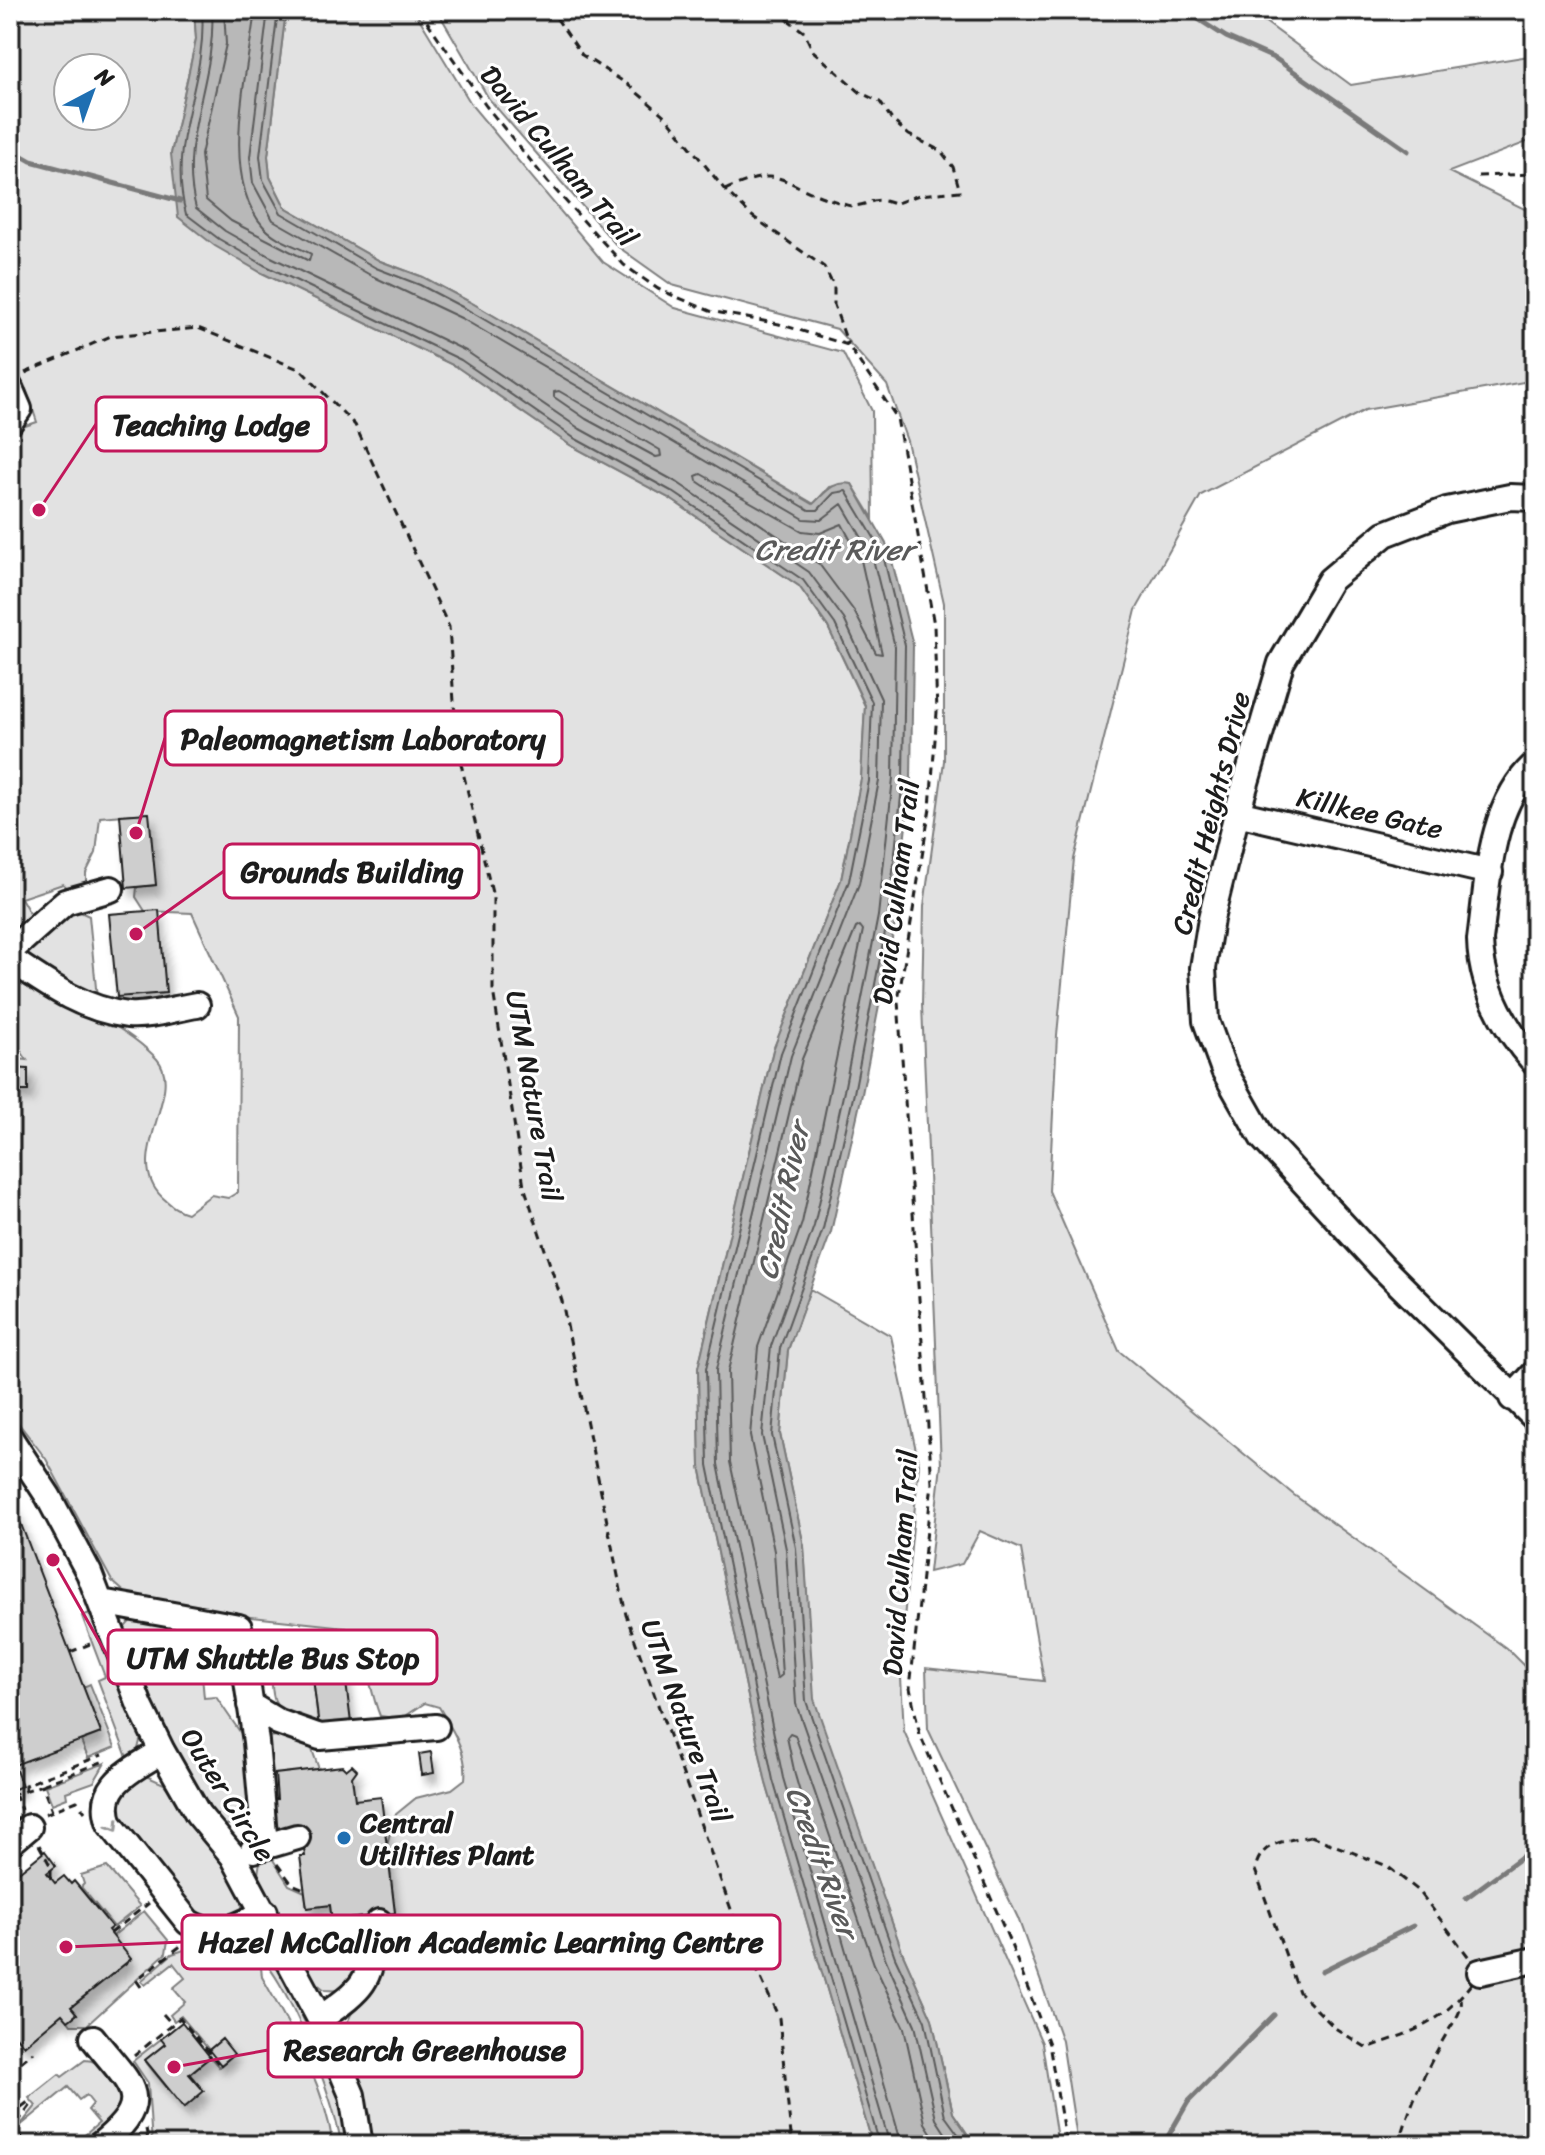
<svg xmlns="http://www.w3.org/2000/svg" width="1545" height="2155" font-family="Sriracha,sans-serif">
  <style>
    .green { fill: #e2e2e2; stroke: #7f7f7f; stroke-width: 2; fill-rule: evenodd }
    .water { fill: #b8b8b8; stroke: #7a7a7a; stroke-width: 2 }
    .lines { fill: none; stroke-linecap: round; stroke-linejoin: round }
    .shore { stroke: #5a5a5a; stroke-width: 2 }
    .stream { stroke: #7a7a7a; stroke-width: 5 }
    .building { fill: #cecece; stroke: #1c1c1c; stroke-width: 2; filter: url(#shadow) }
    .minor-casing { stroke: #1c1c1c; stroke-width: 30 }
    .path { stroke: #1c1c1c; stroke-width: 3; stroke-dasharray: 8 6; stroke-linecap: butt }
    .minor { stroke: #fff; stroke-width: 24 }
    .oneway { stroke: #999 }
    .poi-dot { fill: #1f6fb2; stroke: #fff; stroke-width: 3 }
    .labels { text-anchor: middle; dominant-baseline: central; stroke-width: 6; stroke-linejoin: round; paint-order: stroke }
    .street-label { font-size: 28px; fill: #1c1c1c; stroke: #fff }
    .poi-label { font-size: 28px; font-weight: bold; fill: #1c1c1c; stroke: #fff; text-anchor: start }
    .water-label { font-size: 30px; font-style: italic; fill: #5a5a5a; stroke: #fff }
    .leader { fill: none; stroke: #c2185b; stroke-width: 3 }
    .callout-dot { fill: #c2185b; stroke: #fff; stroke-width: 3 }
    .callout { fill: #fff; stroke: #c2185b; stroke-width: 3 }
    .callout-label { font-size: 30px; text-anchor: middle; font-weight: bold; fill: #1c1c1c }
  </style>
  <defs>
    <filter id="shadow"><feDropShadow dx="5" dy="9" stdDeviation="4" flood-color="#0004"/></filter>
  </defs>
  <rect width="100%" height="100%" fill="#fff"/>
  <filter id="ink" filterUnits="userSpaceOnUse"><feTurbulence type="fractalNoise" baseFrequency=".0125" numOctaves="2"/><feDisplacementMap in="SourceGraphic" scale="16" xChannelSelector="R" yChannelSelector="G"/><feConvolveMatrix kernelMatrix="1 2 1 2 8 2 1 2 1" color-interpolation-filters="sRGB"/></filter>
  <g filter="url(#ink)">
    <path class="green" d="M10,10H194L196,39L171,154L260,272L457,367L570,445L669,498L799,586L828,627L865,706L861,779L841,880L773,1050L698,1368L700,1466L766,1783L873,2145H372L370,2114L345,2044L344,2029L354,2008L374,1988L395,1914L387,1844L395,1815L416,1798L452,1789L465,1779C468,1753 452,1729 439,1707L425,1703L401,1719L380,1716C367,1685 369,1651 345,1627L157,1607L129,1596L112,1581L46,1459L10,1412V1058L27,1060L10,1035V971C53,992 125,1024 157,1059C186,1091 121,1158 162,1197C171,1205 176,1210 187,1213L211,1195L228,1198L238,1192L239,1016L192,913L145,911L136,897L137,887L155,885L148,813L100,817L96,853L86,873V882L81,887L70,890L63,884L21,898L33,919L10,939V431L37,422L26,389L10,375ZM68,68H116V116H68Z
      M286,10H414L473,107L603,262L675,308L843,353L872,411L873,518L852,484L829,487L814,504L472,303L423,277L380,261L285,207L270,177L268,156Z
      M437,10H1249L1351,85L1535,55V139L1449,172L1535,214V380L1365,410L1201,495L1136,610L1074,859L1057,1035L1049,1191L1119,1351L1294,1495L1506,1648L1535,1677V2145H1078L1062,2041L1018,1918L928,1729L926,1668L1044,1681L1021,1549L980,1531L962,1564L929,1572L941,1465L922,1005L924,906L944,761V603L907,441L887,385L837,329L672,285L617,246L489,99Z
      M74,909L89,916L97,998L31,965L26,954L30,945Z
      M810,1289L891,1336L919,1464L900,1660L904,1731L1042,2043L1058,2145H975L953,2113L932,2019L903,1954L813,1699L804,1547L780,1434L788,1350Z
      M92,1612L141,1737L137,1753L128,1760L98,1680L105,1677L82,1616Z
      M134,1617L217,1632V1639L199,1641L204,1698L216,1697L249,1745L251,1820L227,1825L217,1820L162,1725L125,1627Z
      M283,1655L311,1656L319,1727C271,1710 274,1713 270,1662L283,1661Z
      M90,1684L115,1747L88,1758L81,1741L101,1733L83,1687Z
      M292,1735L311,1747L319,1769L269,1776L265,1737Z
      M105,1763L94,1782L66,1792L67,1798L52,1804L45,1786Z
      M146,1776L164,1784L219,1855L242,1897V1910C228,1925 215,1922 196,1918L116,1816C118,1792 122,1782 146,1776Z
      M270,1855L289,1885L305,1892L307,1908L330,1905L332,1921L357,1918L353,1949L365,1965L345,1991L325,1990L312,1980L258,1874L260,1861Z
      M107,1867L140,1906L114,1927L81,1887L84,1884L81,1875Z
      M144,1911L168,1940L166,1953L87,2025H71L68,2021L77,2014L71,2007L131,1959L113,1936Z
      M189,1933H247L266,1940L338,2092L348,2145H341C338,2108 284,1966 252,1951C232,1942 210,1953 186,1942Z
      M184,1950C216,1962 235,1947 261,1967L262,1977C293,2032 324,2083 333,2145H152L148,2083L133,2061L161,2039L165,2044L145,2061L183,2107L203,2091L190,2074L210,2057L219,2067L234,2054L222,2039L209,2050L181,2016L174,2021L170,2015L185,2002L173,1988L185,1978L173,1963L145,1985L141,1981L172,1954Z
      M85,2060C103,2060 118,2082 123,2097C116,2119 98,2145 73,2145L99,2123L88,2110L93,2104L86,2095L79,2100L68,2087L19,2127L36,2106L29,2098L59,2074L62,2077Z"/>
    <path class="water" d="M194,10H286L268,156L270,177L285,207L380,261L423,277L472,303L813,504C826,492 833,480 852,484L889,549L913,645L911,779L896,918L862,1094L831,1232L788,1350L780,1434L804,1546L814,1699L903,1954L932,2019L953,2113L975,2145H873L766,1783L700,1466L698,1368L773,1050L841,880L861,779L865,705L828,627L799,586L669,498L570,445L457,367L260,272L215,246L178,217L171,154L196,39Z"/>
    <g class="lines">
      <path class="shore" d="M202,10C208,82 166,140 186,214L219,239L264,265L461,360L574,438L673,492L803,580L835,624L872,702L869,781L849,881L781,1053L706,1369L708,1465L773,1780L880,2145
        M212,10C217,78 177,141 196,208L225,231L269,256L466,351L580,429L678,483L809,572L844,619L881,699L879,781L859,884L791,1056L716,1370L718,1464L783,1778L890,2145
        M224,10L226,44L201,155L206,200L231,221L309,261L311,254C296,246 274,239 263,226C219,177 248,70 255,10
        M268,10L250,157L253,183L273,220L372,276L463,319L804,519L821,520L842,504L872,555L895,647L893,778L878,916L844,1091L814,1226L771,1346L762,1435L786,1549L796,1704L886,1960L915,2025L936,2119L953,2145
        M278,10L260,156L263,180L281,213L376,268L420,285L468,310L809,510H818L834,493L846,491L882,551L905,645L903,778L888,917L854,1093L823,1229L780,1348L772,1435L796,1548L806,1701L895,1957L925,2021L945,2116L966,2145
        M559,391L660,450L661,456L656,457L586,419L554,397V392Z
        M701,474L802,531L820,533L842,524L861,560L882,654L876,653L854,611L819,564L697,481L696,476Z
        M860,926L863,930L802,1223L758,1347L750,1436L774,1551L782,1675L777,1679L730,1462L728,1371L802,1059L856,928Z
        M902,2145L795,1775L787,1737L790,1733L795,1735L874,1964L904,2028L925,2123L939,2145"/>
      <path class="stream" d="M1184,10L1226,37L1276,59L1408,151
        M10,149L31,161L180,201
        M1466,1898L1535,1847
        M1322,1971L1413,1926
        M1163,2145L1188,2102L1274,2015"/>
    </g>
    <path class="building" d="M149,813L156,885L126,888L120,815Z
      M159,910L166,993L117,997L109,914Z
      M10,1068L28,1069V1091H10Z
      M11,1498L101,1733L14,1765L22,1786L10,1791Z
      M341,1642L351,1723L319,1727L309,1645Z
      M431,1752L434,1773L422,1775L419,1754Z
      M342,1766L346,1770L352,1765L357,1770L352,1777L355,1800L381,1797L395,1913L332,1921L330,1905L307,1908L300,1856H305L301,1827L272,1831L268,1800L277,1799L275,1774Z
      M45,1851L56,1866L47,1873L55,1883L64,1876L71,1884L74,1881L112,1927L108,1930L131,1959L71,2007L77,2014L68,2021L62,2014L24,2046L10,2029V1879Z
      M182,2022L210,2057L189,2074L204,2091L184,2108L145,2060L165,2044L161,2039Z
      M222,2039L234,2054L221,2065L209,2050Z"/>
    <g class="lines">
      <defs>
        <path id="minor" d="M10,388L19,409L10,422
          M1535,498L1510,497L1447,510L1385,534L1330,580L1281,663L1237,813L1211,919L1203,968L1206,1021L1224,1070L1262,1137L1382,1267L1535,1418
          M1535,764C1489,806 1488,881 1480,940C1481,987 1504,1028 1535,1063
          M1237,813L1490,872
          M10,951L65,902L111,889
          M10,959C47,984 83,1010 128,1015C149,1017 176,1008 197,1005
          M1512,1398L1535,1373
          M10,1438L48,1496L89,1573L140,1706L162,1751L198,1814L233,1856L320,2019L352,2095L360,2145
          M101,1602L239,1627L256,1742L265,1846
          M250,1705L278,1722L320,1737L436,1727
          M162,1751C133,1770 95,1784 110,1824L188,1922C215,1940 239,1926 265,1912
          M10,1843L29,1827
          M253,1850L297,1837
          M1480,1972L1535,1960
          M320,2019C372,1982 367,1983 379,1922
          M93,2038C130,2086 158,2098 100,2145"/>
      </defs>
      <use href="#minor" class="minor-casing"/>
      <path class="path" d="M419,10L486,106L548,182L624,265L658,289L710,311L779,324L848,345L897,418L934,625L937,712L930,808L898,1001L932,1483L910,1688L920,1735L1010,1942L1049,2044L1066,2145
        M545,10L557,19L582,55L627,84L667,118L725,190L752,216L824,267L834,287V305L848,345
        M1478,176L1535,174
        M725,190C783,164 777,182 829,199C836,201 846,206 853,206C873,205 871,195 894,204L919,195L960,191L953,167L941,151L909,135L892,120L880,102L861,93L813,51L804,32L775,10
        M25,373L111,336L198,328L301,370L355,425L449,627L457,747L493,897V990L524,1186L562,1301L626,1615L737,1926L779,2018L792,2145
        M10,1485L13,1484
        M70,1652L90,1644
        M10,1780L21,1810
        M42,1785L104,1761
        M25,1791V1785L102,1755
        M10,1796L42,1785L52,1811
        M45,1814L77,1801L85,1812
        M1311,1836L1387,1866L1419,1891L1480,1972C1444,2022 1424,2028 1367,2048L1335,2028L1299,1992L1255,1870C1260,1841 1286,1841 1311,1836Z
        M39,1845L51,1867V1878
        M277,1864L292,1884L304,1889
        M111,1933L149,1903
        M141,1987L136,1980L182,1945
        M163,2014L172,2024
        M134,2056L180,2018L218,2063
        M10,2071L33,2052
        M10,2116L28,2102L31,2105L10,2132
        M10,2124L28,2145
        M146,2129L149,2145
        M1399,2145C1411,2101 1427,2066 1450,2028C1456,2019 1463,2009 1461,1999"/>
      <use href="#minor" class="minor"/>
    </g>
    <defs><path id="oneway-chevron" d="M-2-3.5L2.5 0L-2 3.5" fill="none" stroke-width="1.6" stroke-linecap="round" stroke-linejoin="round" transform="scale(2)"/></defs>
    <use class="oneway" href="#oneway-chevron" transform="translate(114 1826) rotate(58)"/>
  </g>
  <circle class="poi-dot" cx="344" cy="1838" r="8"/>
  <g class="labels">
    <g class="street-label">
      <text transform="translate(559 156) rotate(50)">David Culham Trail</text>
      <text transform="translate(1211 813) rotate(-76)">Credit Heights Drive</text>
      <text transform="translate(1370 813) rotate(13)">Killkee Gate</text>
      <text transform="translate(896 892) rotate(-83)">David Culham Trail</text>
      <text transform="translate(534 1096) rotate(80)">UTM Nature Trail</text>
      <text transform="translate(900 1563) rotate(-86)">David Culham Trail</text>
      <text transform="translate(686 1721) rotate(70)">UTM Nature Trail</text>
      <text transform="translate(228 1795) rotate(58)">Outer Circle</text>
    </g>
    <g class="poi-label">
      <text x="360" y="1822">Central<tspan x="360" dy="32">Utilities Plant</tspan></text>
    </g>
    <g class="water-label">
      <text x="834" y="550">Credit River</text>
      <text transform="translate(783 1201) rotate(-78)">Credit River</text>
      <text transform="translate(822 1862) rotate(70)">Credit River</text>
    </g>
  </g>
  <path class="leader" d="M39 510L96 424M136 833L165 738M136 934L224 871M53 1560L108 1657M66 1947L182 1942M174 2067L268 2050"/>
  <g class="callout-dot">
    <circle cx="39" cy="510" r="8"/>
    <circle cx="136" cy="833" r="8"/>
    <circle cx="136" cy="934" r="8"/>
    <circle cx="53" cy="1560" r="8"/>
    <circle cx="66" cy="1947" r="8"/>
    <circle cx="174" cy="2067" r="8"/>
  </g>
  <g class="callout">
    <rect x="96" y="397" width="230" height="54" rx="8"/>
    <rect x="165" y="711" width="397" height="54" rx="8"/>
    <rect x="224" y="844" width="255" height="54" rx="8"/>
    <rect x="108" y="1630" width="329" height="54" rx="8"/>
    <rect x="182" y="1915" width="598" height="54" rx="8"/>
    <rect x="268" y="2023" width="314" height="54" rx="8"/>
  </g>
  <g class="callout-label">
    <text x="211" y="435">Teaching Lodge</text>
    <text x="363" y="749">Paleomagnetism Laboratory</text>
    <text x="352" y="882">Grounds Building</text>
    <text x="273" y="1668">UTM Shuttle Bus Stop</text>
    <text x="481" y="1952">Hazel McCallion Academic Learning Centre</text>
    <text x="425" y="2060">Research Greenhouse</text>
  </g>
  <rect width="1545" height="2155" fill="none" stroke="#fff" stroke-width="40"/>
  <rect x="20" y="20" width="1505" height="2115" fill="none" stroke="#1c1c1c" stroke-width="3" filter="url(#ink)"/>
  <g transform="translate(92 92) rotate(41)"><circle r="38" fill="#ffffff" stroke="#a4a4a4" stroke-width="2"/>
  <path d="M0-6L14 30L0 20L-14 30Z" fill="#1f6fb2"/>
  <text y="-12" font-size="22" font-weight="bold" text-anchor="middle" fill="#1c1c1c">N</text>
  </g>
</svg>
